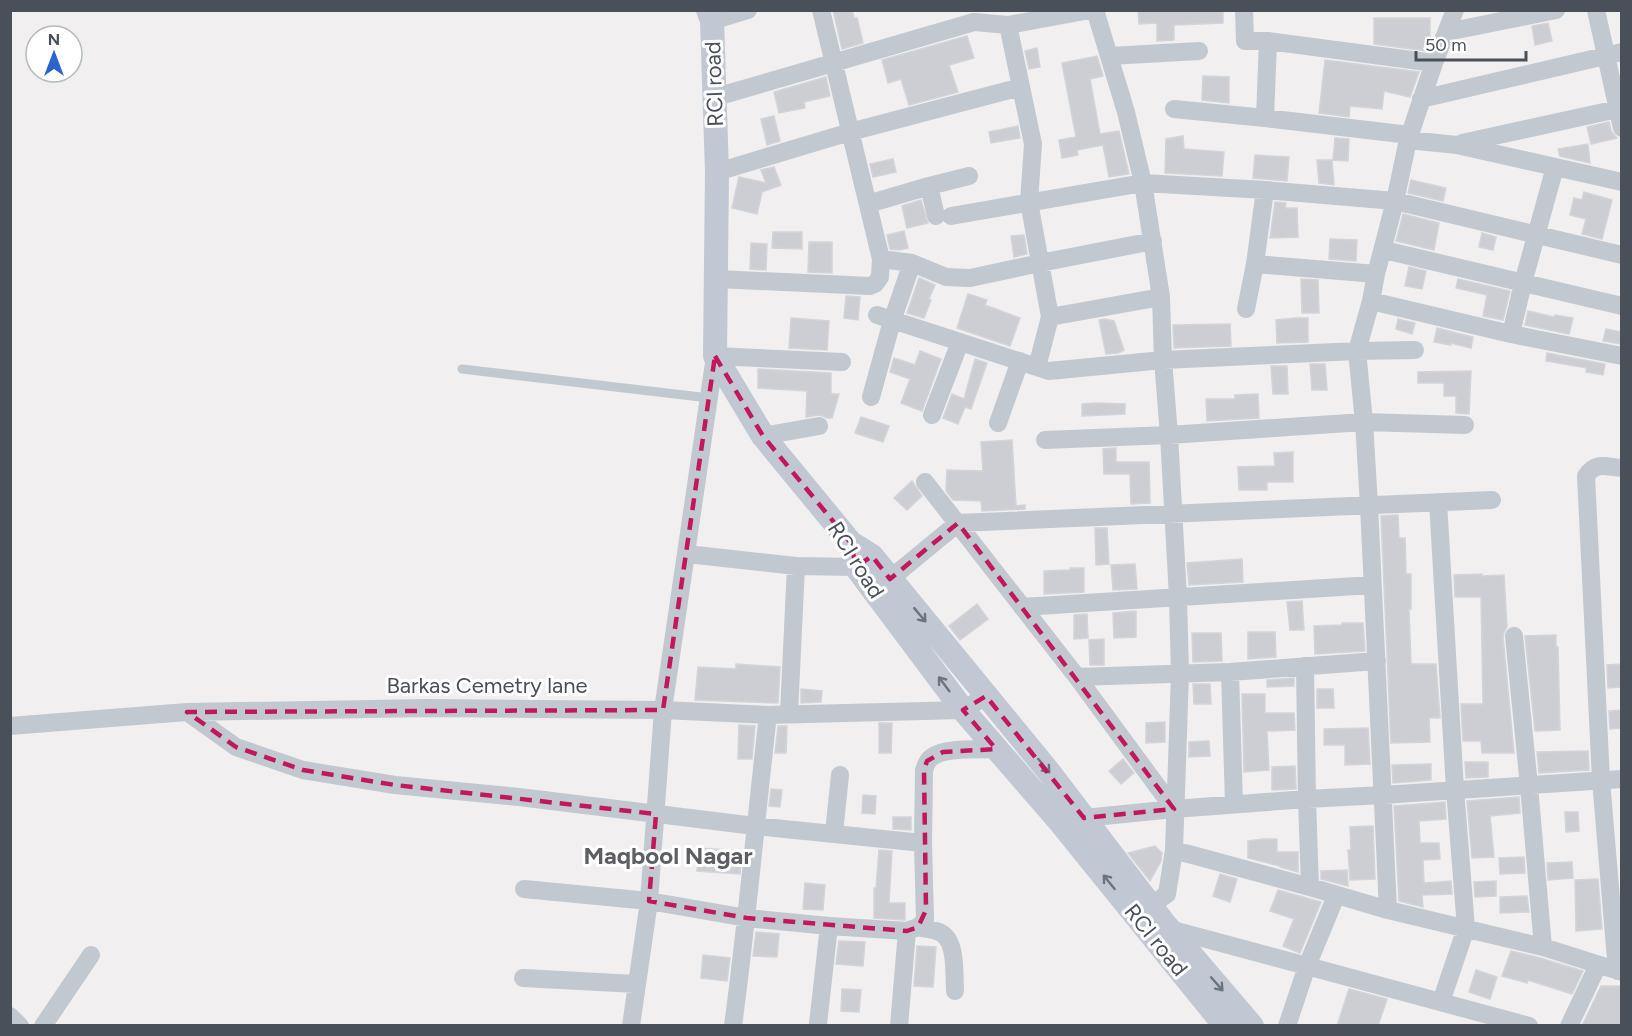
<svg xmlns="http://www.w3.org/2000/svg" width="1632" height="1036" font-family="Figtree,sans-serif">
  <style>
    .building { fill: #ccced3; stroke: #d3d4d9; stroke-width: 1.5 }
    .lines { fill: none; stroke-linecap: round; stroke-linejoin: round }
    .lane { stroke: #c1c8cf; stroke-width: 9 }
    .street { stroke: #c1c8cf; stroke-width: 18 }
    .secondary { stroke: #c1c8d3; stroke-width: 24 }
    .oneway { stroke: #6d747e }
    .marked { fill: none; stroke: #c2185b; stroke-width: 4.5; stroke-dasharray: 12 8; stroke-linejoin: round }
    .labels { text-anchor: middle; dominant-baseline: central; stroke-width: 6; stroke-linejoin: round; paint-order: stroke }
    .street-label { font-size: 22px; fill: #49505a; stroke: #fff }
    .neighbourhood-label { font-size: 24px; font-weight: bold; fill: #5c5e63; stroke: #fff }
  </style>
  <rect width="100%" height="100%" fill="#f1efef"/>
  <path class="building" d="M833,10H852L854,18H857L863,43L842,49Z
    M1138,10H1223V23L1174,25V40L1157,41V23L1139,24Z
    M1374,18H1430V41L1427,51L1374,44Z
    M1548,23L1552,41L1535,45L1532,26Z
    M967,36L974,58L949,65L958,92L909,105L901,79L888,83L882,60Z
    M1037,48L1040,67L1029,69L1025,51Z
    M1097,56L1103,76L1090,79L1100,134L1119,131L1129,174L1109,177L1103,145L1077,150L1078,155L1062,158L1059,140L1076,137L1062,63Z
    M1325,60L1419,72L1410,97L1384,91L1382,109L1350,106L1349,117L1319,113Z
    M1203,76L1229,77V103L1202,100Z
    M826,77L830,96L804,102L805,108L779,113L774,92Z
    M774,116L780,141L767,145L761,119Z
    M1609,122L1611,131L1617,138L1591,144L1587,127Z
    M1018,126L1020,138L991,143L989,132Z
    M1183,136L1184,149L1224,152L1222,176L1165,173L1166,139Z
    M1335,138L1349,139L1348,161L1333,160Z
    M1588,144L1590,163L1560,156L1558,149Z
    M1255,155L1289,157L1287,181L1253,178Z
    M893,159L896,172L873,177L870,164Z
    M1317,160H1332L1334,185L1319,183Z
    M774,167L781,185L762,192L757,214L732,208L739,177L766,183L761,170Z
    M1411,180L1446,188L1443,201L1408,193Z
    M1584,192L1612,200L1602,239L1582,234L1586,219L1570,215L1574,198L1582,200Z
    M921,200L928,223L907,228L902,206Z
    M1275,202L1286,203L1285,208H1297L1298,237L1270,238Z
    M1403,214L1439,223L1434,250L1396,241Z
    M904,231L908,248L899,250L890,249L887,235Z
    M773,232H802V249L772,248Z
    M1482,233L1496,237L1493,250L1479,247Z
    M1024,235L1027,254L1014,257L1011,236Z
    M1330,239L1357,240L1356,261L1329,259Z
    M809,242H832V273L808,272Z
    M751,243L767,244L766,270L750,269Z
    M1409,267L1426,271L1422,289L1405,286Z
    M919,278L935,285L929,299L931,300L924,318L907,313Z
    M1301,279L1318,280L1319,313H1302Z
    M1458,279L1510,291L1503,320L1483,316L1487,295L1456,288Z
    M968,294L987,300L985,305L1020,318L1010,346L957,328Z
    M846,296L860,297L858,320L844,318Z
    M1528,311L1554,317L1555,315L1573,318L1569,334L1525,325Z
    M791,318L829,321L827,350L789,348Z
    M1296,318H1308V342L1277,343L1276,320Z
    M1105,319L1114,321L1124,350L1118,353L1106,354L1099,320Z
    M1398,319L1415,323L1412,334L1396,329Z
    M1230,324L1231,346L1174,348L1173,325Z
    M1437,328L1473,337L1471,348L1451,343V345L1434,342Z
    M1606,329L1622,332V344L1603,341Z
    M920,351L941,359L922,411L901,403L910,379L890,372L894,358L915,365Z
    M1547,353L1605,364L1603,375L1586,372L1587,368L1546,361Z
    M975,359L987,363L971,409L965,407L958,424L943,418L952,394L964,399Z
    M1310,364H1325L1327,390H1312Z
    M1271,366H1287L1288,394H1273Z
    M758,369L831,373V394H839L832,418H827L823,416L818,415L806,417L807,391L758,388Z
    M1471,371L1469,414L1456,413V396H1444V383H1418V372Z
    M1258,394L1259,418L1207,421L1206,399H1235V395Z
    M1096,403L1125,404V414L1082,416V404Z
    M861,417L889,426L883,442L855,433Z
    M1012,440L1016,506L1025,505V509L982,511L981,501L953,500L946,491L947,470L983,471L981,442Z
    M1116,448V462H1149L1150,503L1131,504L1130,474H1104L1103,449Z
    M1293,452V482H1267V490H1239L1238,467L1275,466L1274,453Z
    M912,481L922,496L907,510L894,498Z
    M1398,515L1399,538H1405L1406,574H1411V609H1409L1411,664H1436L1440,718H1429L1430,742L1391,743L1381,516Z
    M1095,528H1107L1109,564L1096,565Z
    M1242,559L1243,582L1189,585L1187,563Z
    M1135,564L1137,589L1113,590L1111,565Z
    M1070,568H1084V592L1044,594V571L1070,570Z
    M1482,574V576L1504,575L1507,627L1504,632L1503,637L1514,753H1482L1481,741H1463L1461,704H1483L1481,597H1455L1454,575Z
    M1302,601L1304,630H1290L1287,602Z
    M977,604L988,619L960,640L949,626Z
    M1136,611V637L1114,638L1113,613Z
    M1087,614L1088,638L1074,639V615Z
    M1342,623H1363L1365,651L1315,654L1314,626L1342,625Z
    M1248,632H1275L1276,657L1248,659Z
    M1192,633H1221L1222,661L1193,662Z
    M1556,635V647H1558L1560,730L1535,731L1525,636Z
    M1104,639V665H1090L1089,640Z
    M736,664L780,667L778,703L695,700L698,667L736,669Z
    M1622,664V687L1608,688L1607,665Z
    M1294,678V686L1267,687V680Z
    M1193,684H1210L1211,704H1194Z
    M801,689L822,691L821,702L801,703Z
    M1317,689H1333L1334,708H1317Z
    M1242,694H1265V713H1294L1295,730L1267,731L1269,770L1244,772Z
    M1622,710V728L1610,729L1609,711Z
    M1165,722V742L1146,743V723Z
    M879,723H892L891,753H879Z
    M739,725L755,726L752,759H738Z
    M778,726H787L786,753H775Z
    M1368,728L1370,764L1345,765V745H1324V729Z
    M1209,741L1210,756L1189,757V742Z
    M1588,751L1589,770L1539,773L1537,752Z
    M1123,759L1134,773L1121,784L1109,771Z
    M1465,762H1488V777L1466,778Z
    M1431,764V780L1393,783L1392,765Z
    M1295,766L1296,789L1272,790V767Z
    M771,789L782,790L780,807L769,806Z
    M863,795L876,796L875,814L862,813Z
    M1519,797L1520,813L1490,816L1494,857L1472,858L1467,801Z
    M1445,802L1446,819L1419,821L1420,843H1439L1440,859L1423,860L1424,883L1451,881L1452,894L1422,895L1423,907L1399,901L1394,806Z
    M1565,812H1578L1579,831L1566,832Z
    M893,817H911V830L893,829Z
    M1373,826L1375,879L1350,880L1348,850H1351L1350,827Z
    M1264,839H1277V852H1298V872L1280,867V866L1248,858V841Z
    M1155,846L1162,853L1161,861L1150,881L1128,853Z
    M699,848L742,851L740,874L697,871Z
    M879,850L892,851L889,903H905V920L874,918V888H876Z
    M1524,857L1525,873L1500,874L1499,858Z
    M1572,862L1573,878L1548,880L1547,863Z
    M1347,870L1348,886L1321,879V871Z
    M1220,874L1237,879L1230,902L1213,896Z
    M1598,879L1602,929L1576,931L1575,880Z
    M1496,881V896L1475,897L1474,882Z
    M805,883L825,885L823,910L803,909Z
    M1278,890L1321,902L1300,953L1283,946L1294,919L1270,911Z
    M1527,896L1529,912L1500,913V897Z
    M756,932L779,934L777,957L753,956Z
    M839,941L865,942L863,966L836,964Z
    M917,946L936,947L933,987L914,986Z
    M1511,951L1540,958L1583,971L1572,994L1528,980L1527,983L1502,976Z
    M703,955L730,958L727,981L701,978Z
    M1476,970L1497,977L1490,999L1469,992Z
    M1601,986H1622V1026H1582Z
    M842,989L861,990L859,1012L841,1011Z
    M1349,989L1387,999L1378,1026H1337Z"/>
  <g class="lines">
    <path class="lane" d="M462,369L709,398"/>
    <path class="street" d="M821,10L881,259
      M1095,10L1126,112L1143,183L1161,297L1163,360L1169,435L1178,597L1180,674L1174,850L1167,894L1141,913
      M1244,10L1245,41H1268L1434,63
      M1596,10L1622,128
      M712,21L748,10
      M1008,25L1033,144L1029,202L1050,317
      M1447,32L1556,10
      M1109,56L1199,51
      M716,97L974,22L1008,25L1090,10
      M1421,99L1622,52
      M1174,109L1265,118L1410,135
      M1265,118L1268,41
      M1408,140L1457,145L1622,182
      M1462,143L1622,108
      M717,172L850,132L1021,87
      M929,186L936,216
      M868,204L929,186L969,176
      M951,216L1143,183L1265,190L1395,201L1622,255
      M1384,250L1622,306
      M1255,264L1265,190
      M717,279L870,286L875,284L880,277L881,259L912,263L946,277L970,278L1040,263L1153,241
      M1371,301L1511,334L1622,356
      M1246,309L1255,264L1376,274
      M877,315L1049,371L1163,360L1357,351L1415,350
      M1511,334L1523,283L1555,167
      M1037,367L1050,317L1161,297
      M871,397L892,321L912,263
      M932,415L960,342
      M998,423L1020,361
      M763,436L819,426
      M1045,440L1169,435L1364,422L1465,425
      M925,482L1077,677L1174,809
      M1438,502L1455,789L1466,928L1441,1002
      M687,554L796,566L856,567L865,560
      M890,579L958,523L1492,500
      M1022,607L1372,585
      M1514,636L1529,786L1543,947
      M1305,666L1307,799L1310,887
      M1230,672L1234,804
      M1077,677L1230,672L1377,661
      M187,712L236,747L303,770L395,785L519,797L755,826L923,843
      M789,713L796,566
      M10,726L187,712L428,708L663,710L768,715L963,710L986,696
      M1084,818L1174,809L1307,799L1383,795L1622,779
      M834,833L840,775
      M1174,850L1310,887L1388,910L1543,947L1622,972
      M524,889L649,901L747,918L829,926L907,931L918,927L925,920L923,843L924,770C926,765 927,760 932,757C946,747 979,750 996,749
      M1336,896L1307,966L1529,1026
      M1388,910L1369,505L1364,422L1357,351L1371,301L1376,274L1395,201L1408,140L1434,63L1455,10
      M918,927C925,929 935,929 941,933C957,941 954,975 955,991
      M1169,929L1307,966L1287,1026
      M1617,971L1601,780L1586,476C1596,461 1606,467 1622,468
      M523,978L636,984
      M10,1016L20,1026
      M818,1024L829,926
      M43,1026L91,955
      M631,1026L649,901L663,710L715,356L842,362
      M733,1026C747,922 756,818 768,715
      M899,1026L907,931
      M1569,1026L1598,965"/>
    <path class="secondary" d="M708,10L712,21L717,172L715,356L763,436L851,543L856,567L963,710L1060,822L1225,1026
      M851,543L872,556L1049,772L1164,923L1252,1026"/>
  </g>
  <defs><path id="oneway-shaft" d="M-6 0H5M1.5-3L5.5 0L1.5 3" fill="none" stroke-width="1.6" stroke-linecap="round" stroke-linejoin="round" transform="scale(1.5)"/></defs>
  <g class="oneway">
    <use href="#oneway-shaft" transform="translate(920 615) rotate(50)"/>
    <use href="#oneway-shaft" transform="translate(944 684) rotate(-127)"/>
    <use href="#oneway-shaft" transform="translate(1044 766) rotate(51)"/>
    <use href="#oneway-shaft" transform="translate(1109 882) rotate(-129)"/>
    <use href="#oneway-shaft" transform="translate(1217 984) rotate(49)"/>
  </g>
  <path class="marked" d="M715,356L763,436L851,543L856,567L872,556L890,579L958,523L1174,809L1084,818L986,696L963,710L996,749L943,752L927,761L924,770L926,910L918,927L907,931L747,918L649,901L656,814L395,785L303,770L236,747L187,712L663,710Z"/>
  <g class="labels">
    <g class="street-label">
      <text transform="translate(714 84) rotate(-92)">RCI road</text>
      <text transform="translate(856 560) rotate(58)">RCI road</text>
      <text x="487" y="685">Barkas Cemetry lane</text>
      <text transform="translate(1156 940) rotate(51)">RCI road</text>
    </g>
    <g class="neighbourhood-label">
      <text x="668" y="855">Maqbool Nagar</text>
    </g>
  </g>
  <rect width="1632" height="1036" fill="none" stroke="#49505a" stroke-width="24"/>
  <g transform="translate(54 54)"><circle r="28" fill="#ffffff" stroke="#b6b9bd" stroke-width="1.5"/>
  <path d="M0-4.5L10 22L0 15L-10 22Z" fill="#2c64ce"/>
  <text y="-9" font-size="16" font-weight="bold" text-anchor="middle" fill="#49505a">N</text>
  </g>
  <path d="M1416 51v9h110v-9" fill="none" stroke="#49505a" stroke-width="3"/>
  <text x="1425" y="51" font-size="18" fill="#49505a" stroke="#ffffff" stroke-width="4.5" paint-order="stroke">50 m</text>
</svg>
